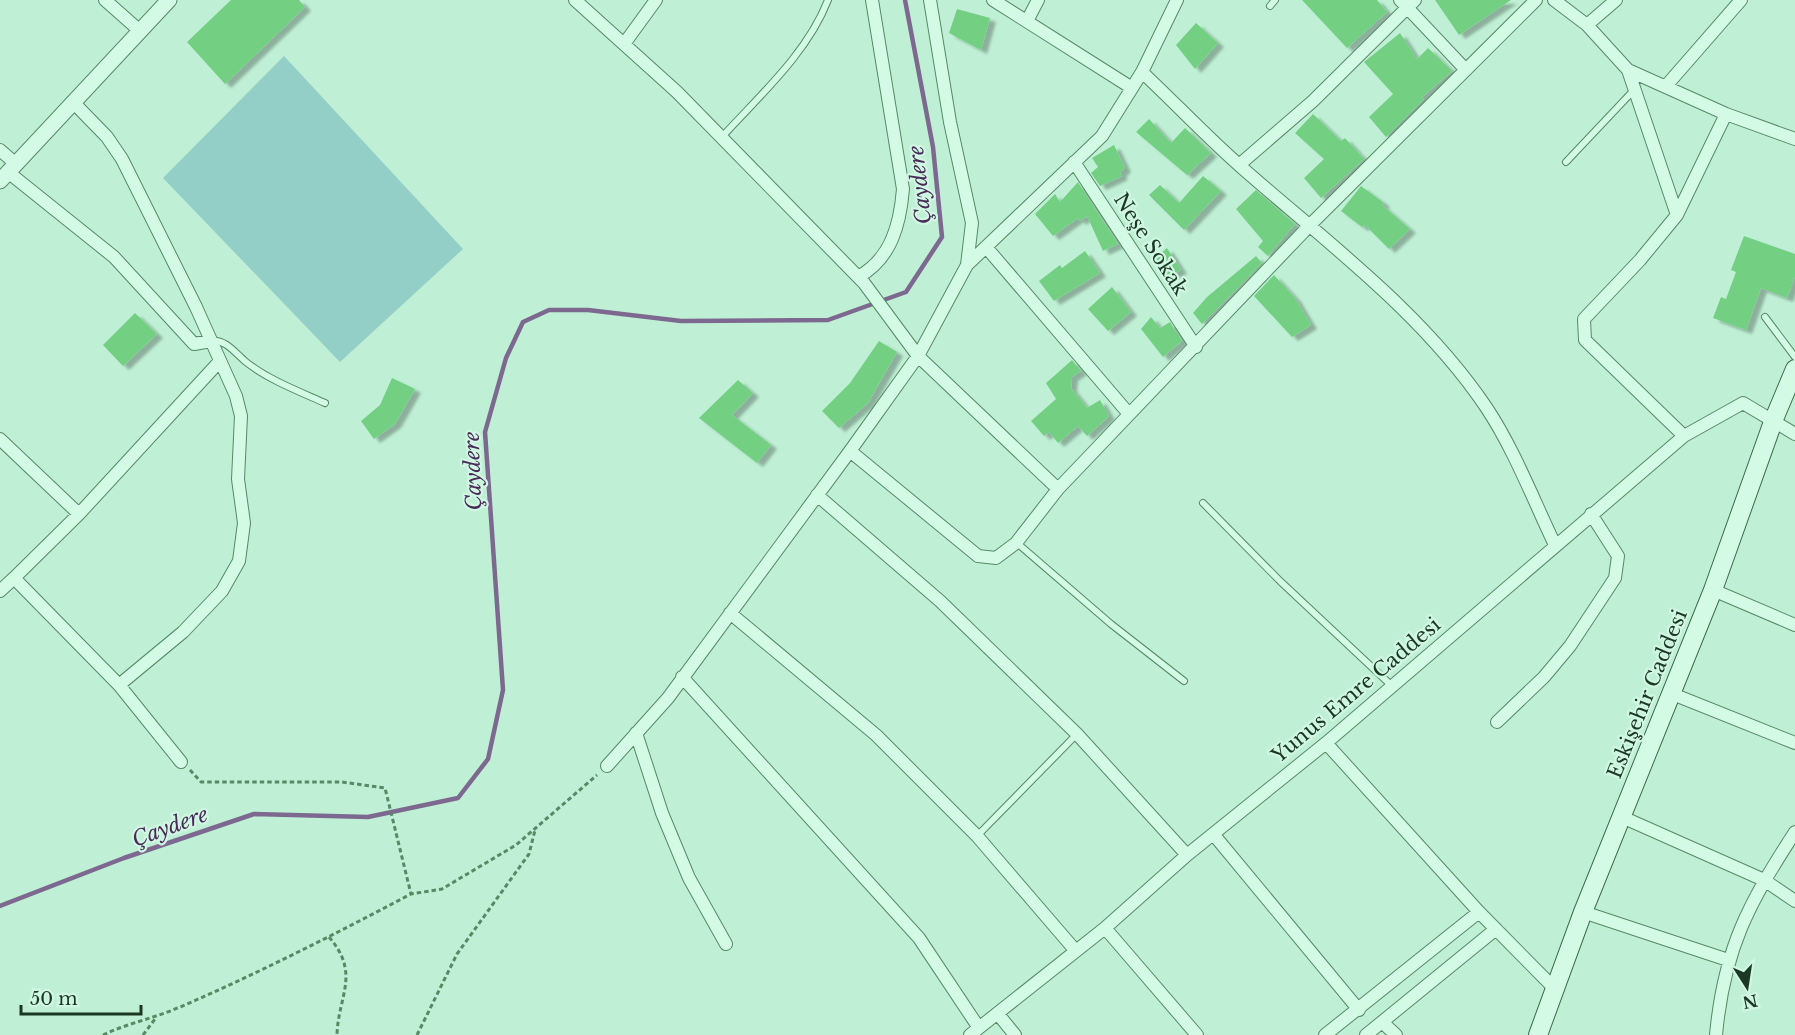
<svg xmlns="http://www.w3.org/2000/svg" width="1795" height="1035" font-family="'Libre Baskerville',serif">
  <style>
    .green { fill: #93cec7 }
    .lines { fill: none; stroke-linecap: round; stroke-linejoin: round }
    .stream { stroke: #7d6990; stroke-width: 4.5 }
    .building { fill: #73d083; filter: url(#shadow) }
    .service-casing { stroke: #578965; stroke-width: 8 }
    .minor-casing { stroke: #578965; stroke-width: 14 }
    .tertiary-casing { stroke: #578965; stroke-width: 17 }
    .secondary-casing { stroke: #3a6b47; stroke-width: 20 }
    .path { stroke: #578965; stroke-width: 3; stroke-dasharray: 4.5 3; stroke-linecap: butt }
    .service { stroke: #d3fae5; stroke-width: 6 }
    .minor { stroke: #d3fae5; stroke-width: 12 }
    .tertiary { stroke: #d3fae5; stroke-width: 15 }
    .secondary { stroke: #d3fae5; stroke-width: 18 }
    .labels { text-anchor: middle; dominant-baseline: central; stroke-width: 4.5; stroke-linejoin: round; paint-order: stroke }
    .street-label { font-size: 20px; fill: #1c3823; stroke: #cff7e2 }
    .water-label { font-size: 21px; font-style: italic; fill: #4a2a59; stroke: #cff7e2 }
  </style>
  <defs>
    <filter id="shadow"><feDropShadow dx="6" dy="4" stdDeviation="1.5" flood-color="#0004"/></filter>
  </defs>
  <rect width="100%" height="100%" fill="#bff0d5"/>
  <path class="green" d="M284,56L463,249L340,362L163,178Z"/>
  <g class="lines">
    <path class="stream" d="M0,906L124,858L254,814L368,817L458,798L488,759L503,690L485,432L506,358L523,322L549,310H588L681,321L828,320L906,292L942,237L933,147L905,0"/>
  </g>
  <path class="building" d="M231,0H299L305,7L225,84L187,42Z
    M1302,0H1377L1387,12L1347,48Z
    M1435,0H1511L1459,35Z
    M957,9L990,18L981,50L949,33Z
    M1196,23L1218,43L1195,69L1176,45Z
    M1400,33L1417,59L1428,48L1452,71L1422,97L1424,99L1386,137L1369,117L1393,94L1364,62Z
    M1313,114L1341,141L1345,138L1364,159L1321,198L1304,178L1324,159L1295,133Z
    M1149,119L1171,143L1185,128L1211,153L1187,175L1136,132Z
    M1114,145L1125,168L1120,173L1122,176L1100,186L1091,173L1098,167L1092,158Z
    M1203,176L1221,191L1184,230L1149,195L1160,185L1179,203Z
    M1078,182L1118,244L1103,251L1087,216L1080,221L1078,218L1053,236L1035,214L1055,194L1060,202Z
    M1361,186L1384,203L1382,205L1410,229L1389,249L1365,225L1362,227L1341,211Z
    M1256,190L1295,224L1268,256L1258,247L1263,241L1236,209Z
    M1744,236L1795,254V276L1787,298L1761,288L1746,330L1713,318L1721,297L1726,299L1736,272L1731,270Z
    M1167,248L1181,270L1166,278L1153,260Z
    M1085,251L1100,273L1054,301L1039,281L1060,265L1062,268Z
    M1256,256L1262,263L1202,324L1193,313L1207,297Z
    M1274,275L1295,298L1311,325L1292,337L1254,296Z
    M1112,287L1131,312L1108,331L1088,309Z
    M135,313L157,334L123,366L103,345Z
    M1151,317L1160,328L1170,322L1182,341L1163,357L1141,329Z
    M879,341L897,352L868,403L839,428L822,411L850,383Z
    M1072,360L1081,371L1072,377L1071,388L1087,408L1100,400L1109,416L1087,436L1078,426L1058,443L1049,432L1044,436L1031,421L1056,399L1046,383Z
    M392,378L415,389L395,424L374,439L361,421L380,405Z
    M738,380L753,393L732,415L771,445L757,463L699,418Z"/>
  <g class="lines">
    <defs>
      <path id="service" d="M1270,6L1275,0
        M721,138C759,96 807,54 828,0
        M1566,162L1634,90
        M1765,317L1795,357
        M211,341C226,339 235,353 246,362C269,380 298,391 325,403
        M1203,503L1280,581L1392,686
        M1017,543L1111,624L1184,681
        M977,836L1077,734"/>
      <path id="minor" d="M105,0L140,31
        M575,0L677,92L864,283L918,356L1058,489
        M930,0L950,122L972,223L967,265
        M993,0L1132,88
        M1400,0L1466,70
        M1554,0L1587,25L1628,70L1726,114L1795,139
        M1027,21L1038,0
        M1587,25L1616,0
        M624,44L656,0
        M1628,70L1677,215
        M1142,72C1175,103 1206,136 1240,166C1325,241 1422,312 1486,407C1514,449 1533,499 1555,545
        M1666,86L1741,0
        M73,102L107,137L122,159L196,307L236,396L241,416L238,479L244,523L239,561L222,591L183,632L119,685
        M0,150L16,164
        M1074,162L1196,347
        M1239,165L1313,101L1415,0
        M8,172L114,257L194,344L211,341
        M986,247L1129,414
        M858,277C891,259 900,225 903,189L872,0
        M1684,436L1585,340L1584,319L1640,260L1677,215L1726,114
        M0,439L79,514
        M850,451L978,556L996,558L1016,543L1058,489L1310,225L1536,0
        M817,495L940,601L1077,734L1187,855
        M1713,590L1795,625
        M0,591L14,578
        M730,613L876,735L977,836L1075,950
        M682,677L919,938L979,1028
        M1670,693L1795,743
        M1497,722L1544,677L1570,646L1615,578L1618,556L1591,514
        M636,733L662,813L689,878L726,944
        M1326,743L1479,912L1555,989
        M181,762L119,685L14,578L79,514L219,362
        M607,766L668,698L850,451L918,356L967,265L1102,136L1142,72L1177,0
        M1622,817L1764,880L1795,901
        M1214,835L1359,1010
        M1583,912L1728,960
        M1105,928L1197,1035
        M998,1014L1015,1035
        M1382,1022L1396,1035
        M970,1035L1105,928L1187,855L1326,743L1684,436L1743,403L1795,434
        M1325,1035L1479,912
        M1366,1035L1496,929
        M1716,1035C1724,948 1749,903 1795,832"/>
      <path id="tertiary" d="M0,181L169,0"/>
      <path id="secondary" d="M1538,1035L1583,912L1713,590L1774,419L1795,369"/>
    </defs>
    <use href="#service" class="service-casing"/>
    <use href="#minor" class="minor-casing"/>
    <use href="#tertiary" class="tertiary-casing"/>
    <use href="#secondary" class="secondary-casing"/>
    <path class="path" d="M190,770L201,782H342L385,788L411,894
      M329,937C361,974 338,996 337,1035
      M103,1035C128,1023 155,1018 180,1007C259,973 335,934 411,894L442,889L516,845L597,775
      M143,1035L155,1019
      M417,1035L457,954L529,854L535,830"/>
    <use href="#service" class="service"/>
    <use href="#minor" class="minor"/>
    <use href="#tertiary" class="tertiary"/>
    <use href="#secondary" class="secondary"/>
  </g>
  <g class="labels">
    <g class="street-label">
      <text transform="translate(1151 244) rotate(57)">Neşe Sokak</text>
      <text transform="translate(1356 690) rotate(-40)">Yunus Emre Caddesi</text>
      <text transform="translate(1647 694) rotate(-68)">Eskişehir Caddesi</text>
    </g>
    <g class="water-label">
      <text transform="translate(920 185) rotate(-96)">Çaydere</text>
      <text transform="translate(473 471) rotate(-92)">Çaydere</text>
      <text transform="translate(170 827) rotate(-20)">Çaydere</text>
    </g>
  </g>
  <g transform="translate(1747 987) rotate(168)" stroke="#cff7e2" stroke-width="4.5" paint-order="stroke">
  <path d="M0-4.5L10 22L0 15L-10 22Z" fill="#1c3823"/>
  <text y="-9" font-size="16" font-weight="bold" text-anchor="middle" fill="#1c3823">N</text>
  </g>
  <path d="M21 1005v9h120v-9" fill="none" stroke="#1c3823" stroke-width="3"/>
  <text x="30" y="1005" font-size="18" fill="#1c3823" stroke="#cff7e2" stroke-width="4.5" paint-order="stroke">50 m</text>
</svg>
